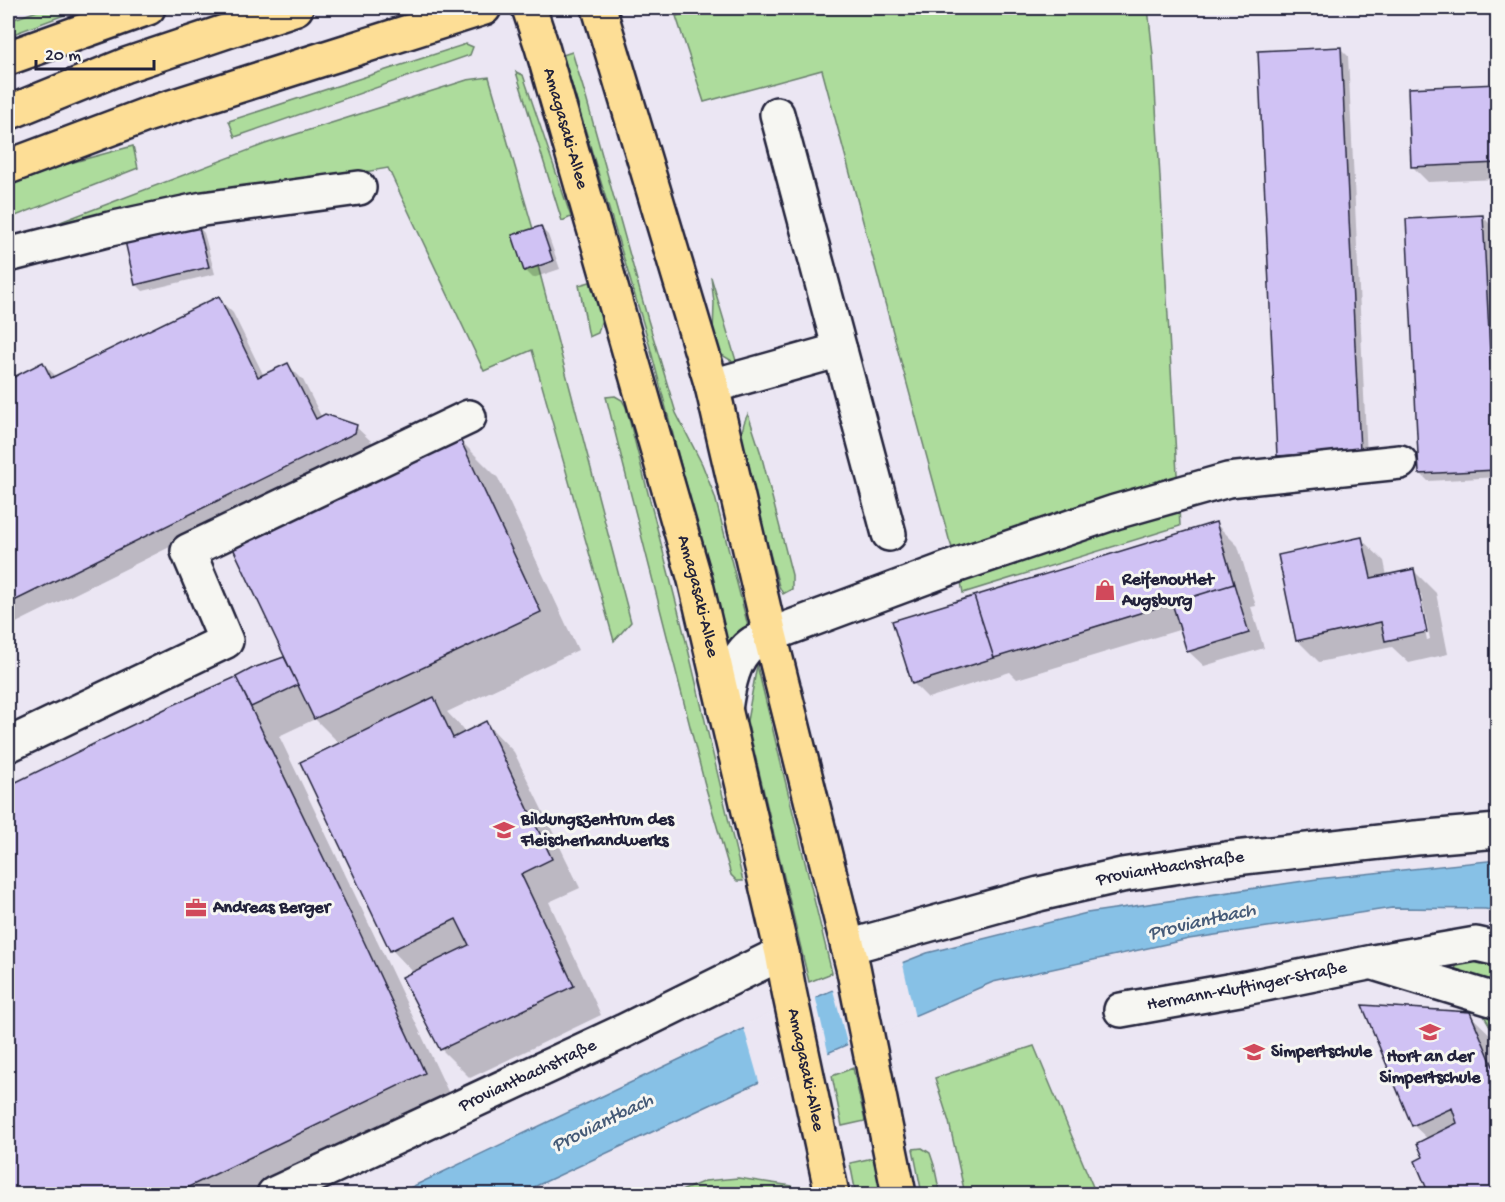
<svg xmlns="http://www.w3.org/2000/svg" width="1505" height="1202" font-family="'Gochi Hand',sans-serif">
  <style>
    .green { fill: #addc9c; stroke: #687f6c; stroke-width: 1.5 }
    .water { fill: #87c1e6; stroke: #5f81a2; stroke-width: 1.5 }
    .pier { fill: #ebe6f3 }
    .shadow { fill: #0003; fill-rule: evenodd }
    .building { fill: #d0c2f4; stroke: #22223b; stroke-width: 1.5 }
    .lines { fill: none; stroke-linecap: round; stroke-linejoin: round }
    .minor-casing { stroke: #22223b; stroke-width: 38 }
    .major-casing { stroke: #22223b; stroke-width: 38 }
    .minor { stroke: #f6f6f2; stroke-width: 33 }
    .major { stroke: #fdde96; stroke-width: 33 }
    .labels { text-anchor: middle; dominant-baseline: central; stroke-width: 6; stroke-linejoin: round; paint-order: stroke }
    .street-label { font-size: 18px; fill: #22223b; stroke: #f6f6f2 }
    .poi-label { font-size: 18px; font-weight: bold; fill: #22223b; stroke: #f6f6f2; text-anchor: start }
    .water-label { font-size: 20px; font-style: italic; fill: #455a77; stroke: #f6f6f2 }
  </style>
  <rect width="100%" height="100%" fill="#ebe6f3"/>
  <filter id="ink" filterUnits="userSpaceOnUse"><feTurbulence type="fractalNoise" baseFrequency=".0167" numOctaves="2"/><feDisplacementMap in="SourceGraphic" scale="12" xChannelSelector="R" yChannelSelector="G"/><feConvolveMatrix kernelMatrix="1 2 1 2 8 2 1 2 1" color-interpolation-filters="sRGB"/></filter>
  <g filter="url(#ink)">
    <path class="green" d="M46,8H83L8,36V21Z
      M707,8H1148L1153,55L1180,526L963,593L958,565L949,539L822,70L704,102L676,16Z
      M466,44L473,47L470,55L235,137L229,121Z
      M572,52L585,94L648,320L676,413L702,464L715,497L749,630L730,651L647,336L563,55Z
      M516,72L523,75L571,217L562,221Z
      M489,77L533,229L524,271L538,266L631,622L614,641L532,350L484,371L388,168L269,188L8,242L265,144L467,80Z
      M133,146L138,168L8,219V186L63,165Z
      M711,277L737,364L722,355L716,345L713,335L714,303Z
      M590,282L602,318L598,333L589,337L579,285Z
      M615,396L622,400L626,407L688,649L743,881H737L731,875L705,785L606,397Z
      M748,414L761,454L792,575V589L783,594L779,586L743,455C742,438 740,429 748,414Z
      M757,665L832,973L809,982L747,721Z
      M1464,953L1497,956V996L1449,979Z
      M1483,1014L1497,1016V1038Z
      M1034,1046L1096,1194H965L949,1122L935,1078Z
      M853,1068L865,1121L842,1126L832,1076Z
      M922,1148L930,1153L934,1165L940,1194H922L913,1149Z
      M873,1158L882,1194H856L850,1163Z
      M738,1178L792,1186L794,1194H674L705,1181Z"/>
    <path class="water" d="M1497,860V911L1485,909L1392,908L1189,939L993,982L755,1084L519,1194H397L743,1029L833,990L927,953L1087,913L1317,879Z"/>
    <path class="pier" d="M902,960L915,1018L848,1047L833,990L830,988Z
      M815,995L829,1056L760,1085L743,1025Z"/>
    <path class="shadow" d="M1268,8H1312L1272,11Z
      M1341,49L1348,56L1367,458L1286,462L1279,455Z
      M1498,85V179L1428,182L1413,167Z
      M1482,216L1490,224L1498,380V477L1428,481L1420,473Z
      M197,225L204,233L215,274L143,291L136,284Z
      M541,228L548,235L560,269L533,278L525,270Z
      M218,298L233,313L264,376L288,365L303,380L322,418L356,427L372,442L370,448L8,627V381L43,364L57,377Z
      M460,440L498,478L578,650L447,712L462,728L465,733L486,723L514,752L580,888L549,902L601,1015L470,1078L441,1049L414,973L392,950L340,744L315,719L279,736L388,964L453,1102L261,1194H8V787L172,707L254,670L286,658Z
      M1215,523L1238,546L1256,606L1251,607L1264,648L1204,666L1188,651L1182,629L1017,679L1010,672L928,698L913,683Z
      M1361,539L1384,561L1387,576L1413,570L1436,593L1448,654L1409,663L1392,647L1319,662L1297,640ZM1418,594H1421L1430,639L1427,640Z
      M1469,1014L1498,1042V1194H1431L1417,1162L1425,1158L1428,1139L1413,1125Z"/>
    <path class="building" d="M1341,47L1360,451L1277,456L1258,51Z
      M1498,84V163L1411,167L1408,88Z
      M1483,215L1496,470L1419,474L1406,219Z
      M198,224L209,267L135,285L125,241Z
      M541,226L553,261L524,271L512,235Z
      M219,296L258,377L288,363L316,419L325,414L357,425L355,433L8,604V380L43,362L51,378Z
      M460,439L541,612L314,719L232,546Z
      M1216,522L1234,584L994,658L974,596Z
      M1362,537L1371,578L1414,569L1427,632L1385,641L1381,622L1296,641L1278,555Z
      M1234,584L1249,633L1187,652L1172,603Z
      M974,596L994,658L912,684L892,621Z
      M284,657L298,685L251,707L236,677L253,668Z
      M236,677L360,933L425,1073L174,1194H8V786L171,706Z
      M434,697L453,738L486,721L552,859L521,874L574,986L440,1050L402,977L469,945L456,919L390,951L300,762Z
      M1362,1005L1470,1012L1498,1078V1088L1490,1091L1495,1105L1498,1104V1194H1429L1415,1161L1423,1157L1417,1143L1457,1123L1452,1108L1412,1126Z"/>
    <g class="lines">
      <defs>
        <g id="minor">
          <path d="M777,114L889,534"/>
          <path d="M8,255L110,229L203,209L359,188"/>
          <path d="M712,386L840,350"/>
          <path d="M725,710C728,688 733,656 753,643C758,640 764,638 770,635L958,565L1115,512L1228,480L1400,462"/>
          <path d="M8,745L226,641L188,551L469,417"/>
          <path id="s1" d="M848,947L1039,894L1122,875L1226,859L1416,838L1498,831"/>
          <path d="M1377,964L1498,1001"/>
          <path id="s2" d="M1121,1010L1245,988L1373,962L1476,944L1498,949"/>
          <path id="s3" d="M274,1194L624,1031L782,953"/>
        </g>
        <g id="major">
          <path id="s4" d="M529,8L542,47L695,580L782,953L789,991L832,1194"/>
          <path d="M599,8L712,386L770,635L853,967L899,1194"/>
          <path d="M8,58L148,8"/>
          <path d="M8,113L126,65L296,8"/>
          <path d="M8,167L146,115L484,8"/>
        </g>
      </defs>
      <use href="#minor" class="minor-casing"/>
      <use href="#major" class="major-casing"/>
      <use href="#minor" class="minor"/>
      <use href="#major" class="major"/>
    </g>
  </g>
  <defs>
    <symbol id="shop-bare" viewBox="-9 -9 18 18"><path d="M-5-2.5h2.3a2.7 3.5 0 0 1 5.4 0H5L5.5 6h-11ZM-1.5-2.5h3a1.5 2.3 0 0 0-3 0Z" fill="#d1495b" stroke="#f6f6f2" stroke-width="2.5" paint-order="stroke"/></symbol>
    <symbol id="school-bare" viewBox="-9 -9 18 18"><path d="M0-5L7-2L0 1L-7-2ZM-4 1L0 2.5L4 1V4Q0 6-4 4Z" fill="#d1495b" stroke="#f6f6f2" stroke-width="2.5" paint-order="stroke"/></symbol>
    <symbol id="office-bare" viewBox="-9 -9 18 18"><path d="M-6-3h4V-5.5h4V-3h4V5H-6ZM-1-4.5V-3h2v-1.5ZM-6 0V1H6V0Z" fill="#d1495b" stroke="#f6f6f2" stroke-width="2.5" paint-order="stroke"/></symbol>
  </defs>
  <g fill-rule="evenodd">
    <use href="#shop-bare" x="1090" y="575" width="30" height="30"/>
    <use href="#school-bare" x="489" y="815" width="30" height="30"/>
    <use href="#office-bare" x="181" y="893" width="30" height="30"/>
    <use href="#school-bare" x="1415" y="1017" width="30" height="30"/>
    <use href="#school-bare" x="1239" y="1037" width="30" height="30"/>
  </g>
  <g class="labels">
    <g class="street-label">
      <text stroke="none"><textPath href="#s4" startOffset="126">Amagasaki-Allee</textPath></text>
      <text stroke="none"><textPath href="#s4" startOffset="612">Amagasaki-Allee</textPath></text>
      <text stroke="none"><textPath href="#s1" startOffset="332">Proviantbachstraße</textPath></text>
      <text stroke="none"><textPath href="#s2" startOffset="128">Hermann-Kluftinger-Straße</textPath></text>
      <text stroke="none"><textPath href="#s4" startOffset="1098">Amagasaki-Allee</textPath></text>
      <text stroke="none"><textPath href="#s3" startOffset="280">Proviantbachstraße</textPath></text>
    </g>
    <g class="poi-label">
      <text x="1122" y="580">Reifenoutlet<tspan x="1122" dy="21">Augsburg</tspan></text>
      <text x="521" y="820">Bildungszentrum des<tspan x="521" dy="21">Fleischerhandwerks</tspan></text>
      <text x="213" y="908">Andreas Berger</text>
      <text x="1271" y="1052">Simpertschule</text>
      <text x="1430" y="1057" text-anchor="middle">Hort an der<tspan x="1430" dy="21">Simpertschule</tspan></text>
    </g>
    <g class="water-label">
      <text transform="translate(1202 923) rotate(-13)">Proviantbach</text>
      <text transform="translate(603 1124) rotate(-26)">Proviantbach</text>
    </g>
  </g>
  <rect width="1505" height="1202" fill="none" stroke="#f6f6f2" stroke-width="30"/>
  <rect x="15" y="15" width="1475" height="1172" fill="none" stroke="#22223b" stroke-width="2" filter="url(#ink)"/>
  <path d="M36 60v9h118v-9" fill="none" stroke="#22223b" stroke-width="3"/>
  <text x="45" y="60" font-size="18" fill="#22223b" stroke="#f6f6f2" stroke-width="4.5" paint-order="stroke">20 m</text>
</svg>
